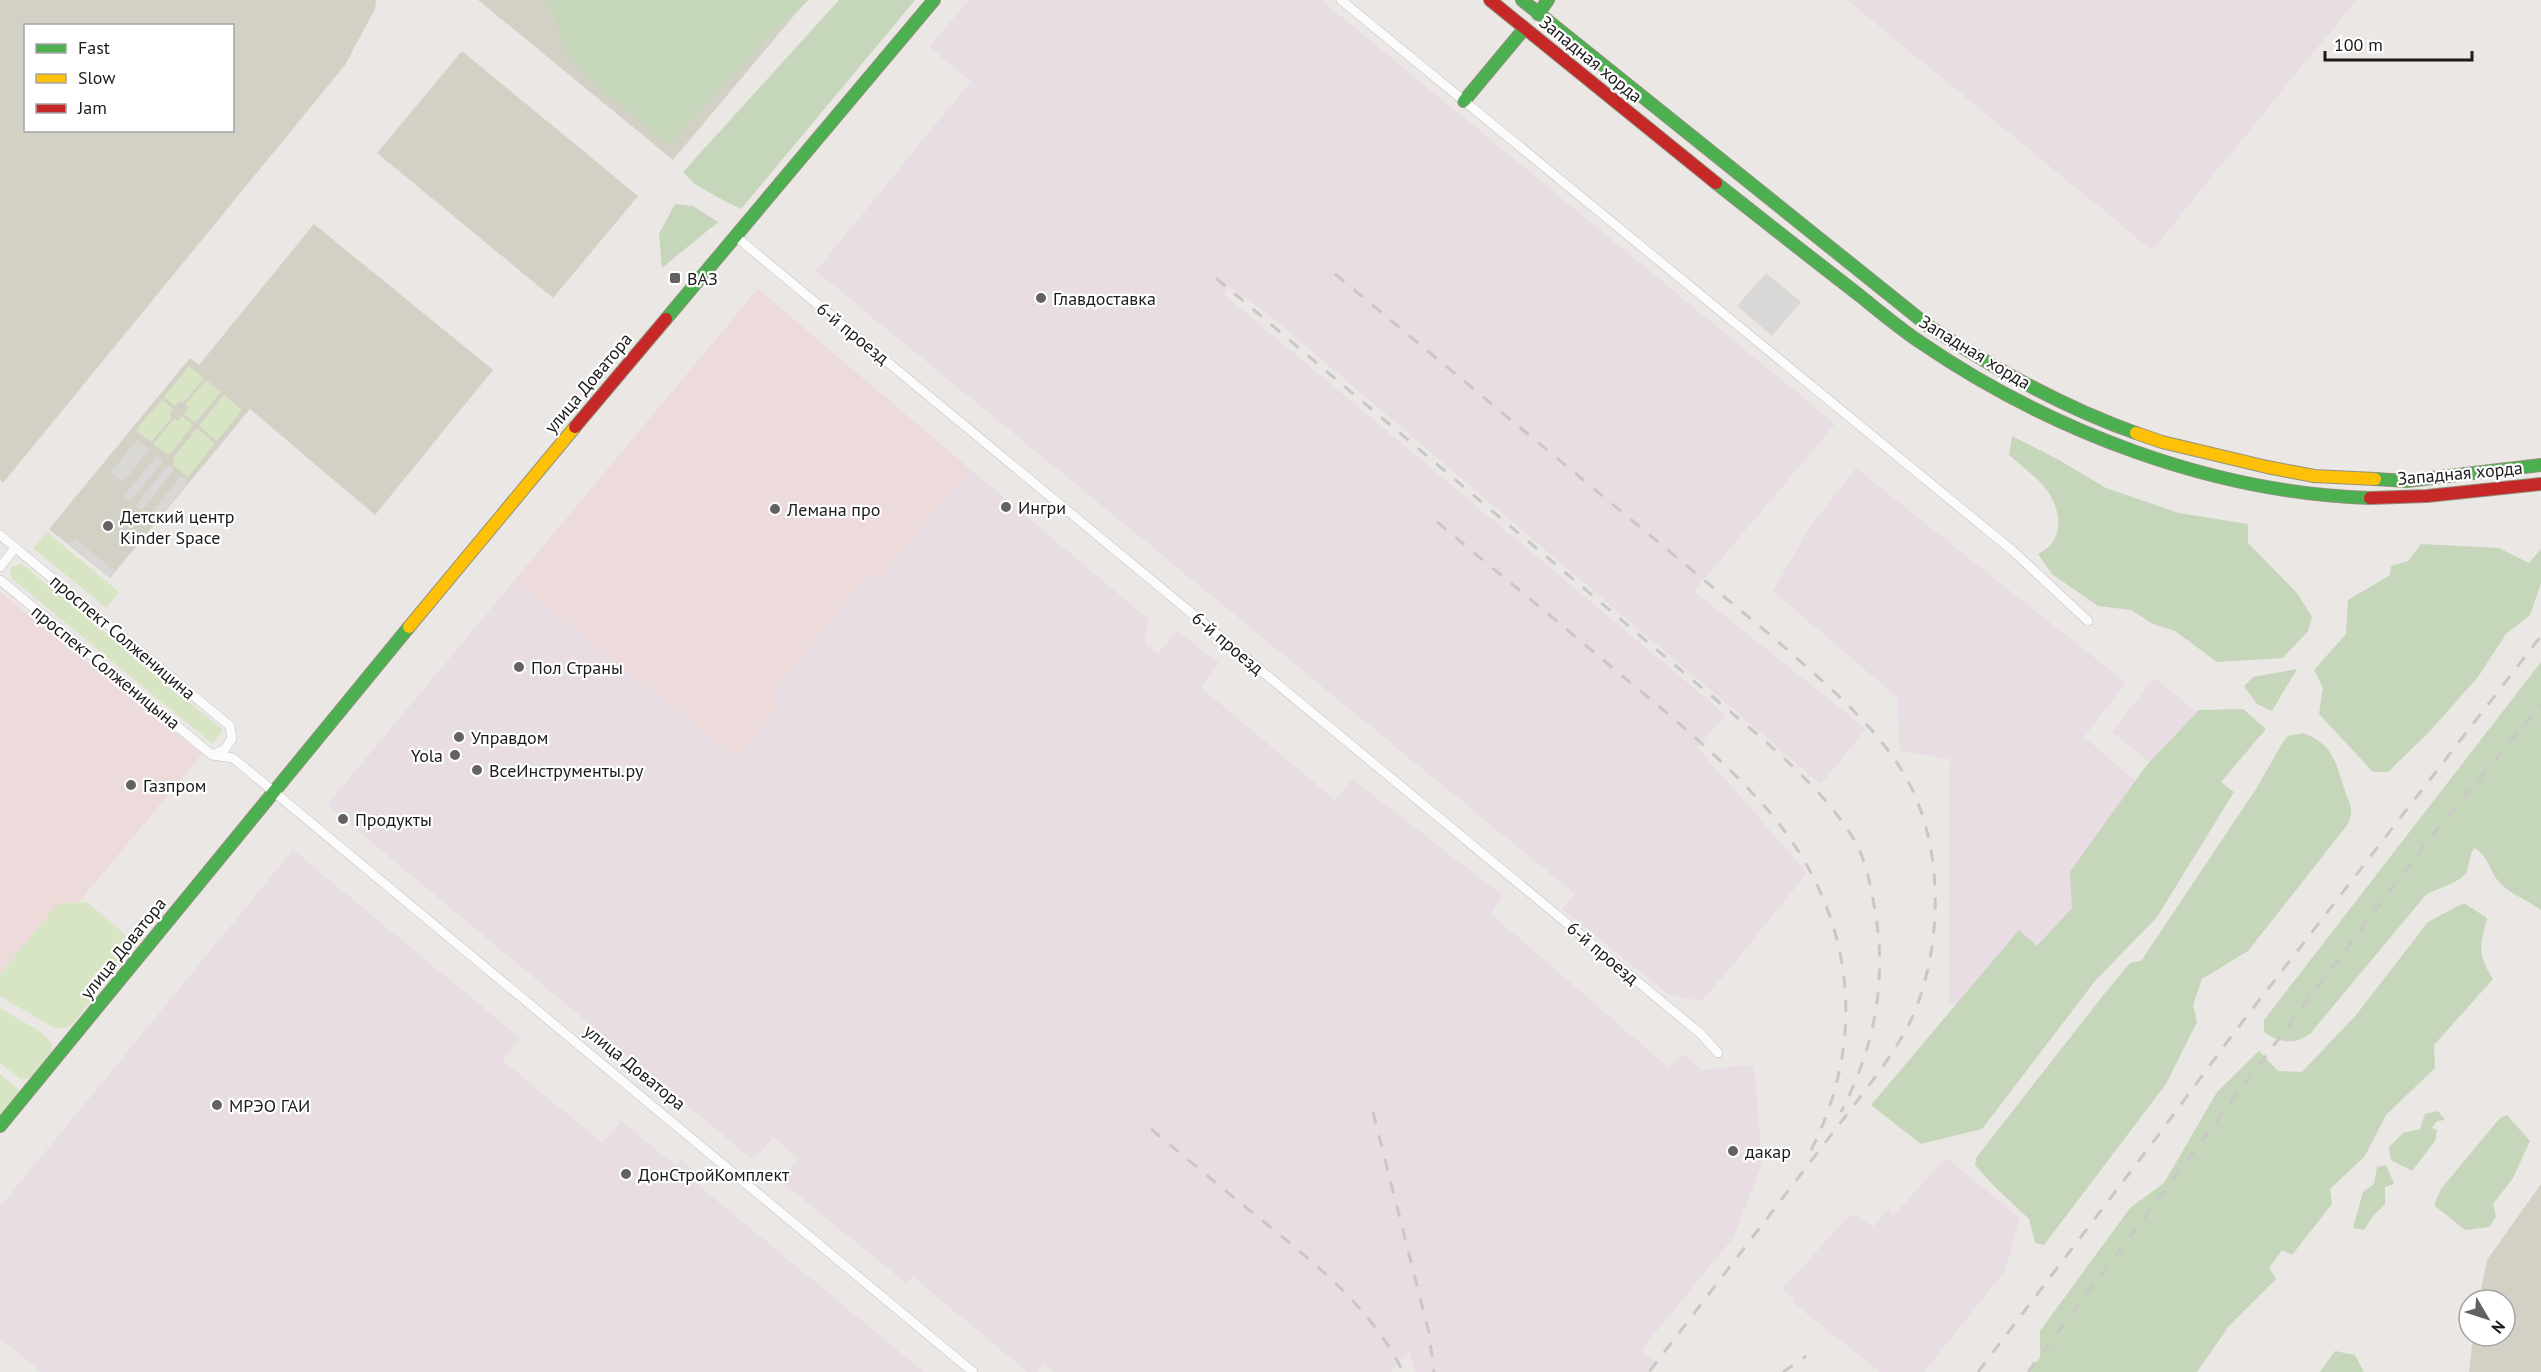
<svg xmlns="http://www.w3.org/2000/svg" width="2541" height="1372" font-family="'PT Sans',sans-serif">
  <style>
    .commercial { fill: #ecdbda }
    .industrial { fill: #e7dde3 }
    .construction { fill: #d3d1c6; fill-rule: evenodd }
    .grass { fill: #d8e5c4 }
    .forest { fill: #c6d6bb }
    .parking { fill: #dad8d7 }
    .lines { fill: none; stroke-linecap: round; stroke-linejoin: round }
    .street-casing { stroke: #c1bfbe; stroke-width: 10 }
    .fast-casing { stroke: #91917e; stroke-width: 14 }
    .slow-casing { stroke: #91917e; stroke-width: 14 }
    .jam-casing { stroke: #91917e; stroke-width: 14 }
    .street { stroke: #fcfbfb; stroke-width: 9 }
    .fast { stroke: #4caf50; stroke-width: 12 }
    .slow { stroke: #ffc107; stroke-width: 12 }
    .jam { stroke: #c62828; stroke-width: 12 }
    .rail { stroke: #c9c8c8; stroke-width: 3; stroke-dasharray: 12 12; stroke-linecap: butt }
    .poi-dot { fill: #636261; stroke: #fff; stroke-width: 2 }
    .labels { text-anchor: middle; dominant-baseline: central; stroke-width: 4.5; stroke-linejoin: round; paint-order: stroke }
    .street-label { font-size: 18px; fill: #1b1b1b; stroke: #fff }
    .poi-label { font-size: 18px; fill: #1b1b1b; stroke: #fff; text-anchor: start }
  </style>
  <rect width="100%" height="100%" fill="#eae7e4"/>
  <path class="commercial" d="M758,289L970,469L878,580L869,574L770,696L781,703L737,759L514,581Z
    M0,592L202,754L0,997Z"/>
  <path class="industrial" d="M969,0H1321L1835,424L1694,591L1866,729L1821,784L1269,315L1229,287L1223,294L1726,715L1697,747L1807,873L1728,971L1701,1001L1668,994L1562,909L1575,894L816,271L971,81L929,47Z
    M1847,0H2356L2152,250Z
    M1856,468L2126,683L2084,737L2177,817L1978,1023L1949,1002L1950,759L1900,751L1897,697L1773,591L1810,527Z
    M970,469L1148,619L1145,644L1158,654L1177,631L1219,663L1201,688L1335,800L1352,779L1502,895L1491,914L1669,1068L1683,1054L1702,1070L1754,1065L1762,1164L1733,1238L1641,1350L1657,1363L1650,1372H1415L1410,1350L1391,1372H1053L1044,1364L1038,1372H1028L912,1276L907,1284L781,1181L799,1159L773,1137L753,1160L327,805L514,581L737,758L780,704L770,697L869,574L879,580Z
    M2154,678L2206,719L2163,773L2112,732Z
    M293,850L520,1038L502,1060L602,1143L621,1121L676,1166L681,1160L692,1169L687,1176L924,1372H41L0,1338V1207Z
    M1946,1158L2020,1218L2005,1270L1924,1372H1880L1793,1303L1795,1300L1782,1289L1849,1216L1857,1215L1873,1227L1888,1210L1893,1216Z"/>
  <path class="construction" d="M0,0H376L375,9L345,65L3,483L0,480ZM26,26H232V130H26Z
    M478,0H807L673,160Z
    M462,51L638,196L553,298L377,153Z
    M314,224L493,370L375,515L250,409L110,578L49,529L190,358L199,365Z
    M2541,1184V1372H2469L2473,1336H2505V1300H2479L2487,1260Z"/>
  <path class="grass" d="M189,366L204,378L183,403L180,401L175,406L164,397Z
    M206,380L221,392L195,423L184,414L189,408L185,405Z
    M224,395L242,410L217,441L199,426Z
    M162,399L173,409L169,414L172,417L151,442L136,430Z
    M182,416L193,425L169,455L153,444L174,419L178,421Z
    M197,428L215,443L188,477L172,464L175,460L173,458Z
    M47,532L119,592L106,608L33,548Z
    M22,564L223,730L213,744L11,578L10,569L13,566Z
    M87,902L136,944L71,1026L56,1029L0,996V974L58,903Z
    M0,1008L41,1032L52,1044V1052L30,1078L20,1079L0,1063Z
    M0,1074L20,1091L0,1115Z"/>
  <path class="forest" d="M541,0H809L768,37L669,145C638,118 590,86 567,52C554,33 564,19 541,0Z
    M839,0H915L741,209L717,197L695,184L683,172Z
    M675,204L693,206L718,222L662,268L659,234Z
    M2012,436L2059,460L2106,488L2179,513L2248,524V543L2297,593L2312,617L2308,631L2283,658L2217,662L2175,631L2153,624L2131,610L2098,606L2052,574L2038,554C2068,540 2061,504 2041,483C2031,473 2019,464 2009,455Z
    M2421,544L2499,548L2529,563L2541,549V583L2530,615L2506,634L2478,677L2430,731L2388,772H2373L2319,714L2323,688L2314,670L2346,634L2348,600L2390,575L2391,566L2408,561Z
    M2541,662V910C2528,900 2510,894 2500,883C2489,871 2489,856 2474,848C2469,856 2470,862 2467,871C2462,883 2437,887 2425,896L2310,1034C2294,1045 2280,1043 2264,1032V1020Z
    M2297,669L2272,711L2257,704L2244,686L2253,677Z
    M2243,709L2266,729L2221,782L2234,792L2157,917L2095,981L1982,1129L1921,1144L1871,1105L2019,930L2037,946L2072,908L2070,872L2146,766L2199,710Z
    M2303,733C2333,744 2335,761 2344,788C2349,805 2355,806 2348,824L2248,951L2202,979L2193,1005L2197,1022L2166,1084L2044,1245L2035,1243L2029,1219L1994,1186L1975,1165L1976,1158L2105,993L2130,963L2141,961L2256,789L2283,742L2288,736Z
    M2464,903L2487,918C2480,946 2477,954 2493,979L2434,1045L2435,1068L2386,1115L2365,1156L2330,1189L2332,1204L2292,1255L2282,1250L2269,1268L2276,1279L2229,1326L2197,1372H2028L2040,1358V1331L2130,1208L2164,1183L2217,1092L2259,1051L2278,1071L2302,1072L2356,1015L2428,922Z
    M2438,1111L2445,1120L2437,1121L2432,1128L2437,1130L2435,1141L2412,1171L2391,1160L2389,1147L2403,1133L2420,1129L2425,1114Z
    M2507,1115L2530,1141L2513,1178L2493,1204L2496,1217L2489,1227L2465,1230L2434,1205L2441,1189L2500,1118Z
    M2386,1165L2394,1184L2385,1187V1204L2373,1216L2364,1230L2353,1228L2363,1192L2374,1184L2377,1167Z
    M2335,1351L2355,1355L2364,1372H2320Z"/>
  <path class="parking" d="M1766,273L1801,302L1772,336L1737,306Z
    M137,440L149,450L123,482L111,472Z
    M157,456L163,461L130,502L123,496Z
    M168,465L174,470L141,511L135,506Z
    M181,476L188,482L155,522L148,517Z
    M75,538L114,571L109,577L70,544Z"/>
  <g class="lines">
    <defs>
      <path id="street" d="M1341,0L2013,551L2088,621
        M735,236L1701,1034L1718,1053
        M0,535L230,726L232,739L224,750L212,755
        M0,567L15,548
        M0,580L212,755L233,758L973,1372"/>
      <path id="fast" d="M1522,0L1927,325C1993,368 2062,407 2136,433
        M1538,14L1548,0
        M1464,101L1524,29
        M1716,183C1763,220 1811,258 1859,295C1879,311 1899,328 1920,342C2050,431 2212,493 2370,498
        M666,319L934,0
        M2375,479L2407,481L2541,465
        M0,1126L409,627"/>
      <path id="slow" d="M2136,433L2162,442L2267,467L2314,476L2375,479
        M409,627L575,427"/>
      <path id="jam" d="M1490,0L1716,183
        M575,427L666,319
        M2370,498L2427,496L2541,484"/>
    </defs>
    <use href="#street" class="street-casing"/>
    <use href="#fast" class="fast-casing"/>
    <use href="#slow" class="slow-casing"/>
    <use href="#jam" class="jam-casing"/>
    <use href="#street" class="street"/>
    <use href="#fast" class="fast"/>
    <use href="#slow" class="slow"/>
    <use href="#jam" class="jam"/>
    <path class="rail" d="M1335,274L1775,639C1819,678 1867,717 1899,766C1946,836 1945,950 1909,1024C1896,1050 1878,1073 1861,1096L1649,1372
      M1216,278L1765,741C1798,771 1833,803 1856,843C1864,858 1869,878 1872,895C1889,971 1877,1043 1841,1112
      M1437,522C1496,571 1556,620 1615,670C1670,715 1726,761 1772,815C1855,915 1869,1040 1809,1154
      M1373,1112L1429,1333L1434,1372
      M1151,1129C1188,1160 1226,1191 1264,1222C1318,1266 1372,1309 1403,1372
      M1783,1372L1806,1356
      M1978,1372L2160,1133L2230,1038L2541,636
      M2028,1372L2432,835L2541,705"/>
  </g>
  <g class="poi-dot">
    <rect x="669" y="272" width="12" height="12" rx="3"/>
    <circle cx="1041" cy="298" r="6"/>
    <circle cx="1006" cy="507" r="6"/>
    <circle cx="775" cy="509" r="6"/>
    <circle cx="108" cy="526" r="6"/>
    <circle cx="519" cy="667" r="6"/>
    <circle cx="459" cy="737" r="6"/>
    <circle cx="455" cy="755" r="6"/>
    <circle cx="477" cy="770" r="6"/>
    <circle cx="131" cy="785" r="6"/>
    <circle cx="343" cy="819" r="6"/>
    <circle cx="217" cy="1105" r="6"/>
    <circle cx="1733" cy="1151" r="6"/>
    <circle cx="626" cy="1174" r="6"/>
  </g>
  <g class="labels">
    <g class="street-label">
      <text transform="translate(1591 59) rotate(39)">Западная хорда</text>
      <text transform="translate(853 333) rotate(39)">6-й проезд</text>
      <text transform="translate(1975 352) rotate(31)">Западная хорда</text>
      <text transform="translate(588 383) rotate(-50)">улица Доватора</text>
      <text transform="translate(2460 473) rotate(-5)">Западная хорда</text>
      <text transform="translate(123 637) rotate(40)">проспект Солженицина</text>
      <text transform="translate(1228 643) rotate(40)">6-й проезд</text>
      <text transform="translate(106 667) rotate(39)">проспект Солженицына</text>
      <text transform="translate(123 948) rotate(-51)">улица Доватора</text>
      <text transform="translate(1603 953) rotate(40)">6-й проезд</text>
      <text transform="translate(635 1067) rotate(39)">улица Доватора</text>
    </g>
    <g class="poi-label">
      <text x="687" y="278">ВАЗ</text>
      <text x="1053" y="298">Главдоставка</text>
      <text x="1018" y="507">Ингри</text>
      <text x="787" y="509">Лемана про</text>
      <text x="120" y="516">Детский центр<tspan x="120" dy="21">Kinder Space</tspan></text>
      <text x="531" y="667">Пол Страны</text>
      <text x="471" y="737">Управдом</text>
      <text x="443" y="755" text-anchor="end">Yola</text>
      <text x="489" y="770">ВсеИнструменты.ру</text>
      <text x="143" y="785">Газпром</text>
      <text x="355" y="819">Продукты</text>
      <text x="229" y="1105">МРЭО ГАИ</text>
      <text x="1745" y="1151">дакар</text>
      <text x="638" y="1174">ДонСтройКомплект</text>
    </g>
  </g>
  <rect x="24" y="24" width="210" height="108" fill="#ffffff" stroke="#a4a4a4" stroke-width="1.5"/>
  <rect x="36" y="44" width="30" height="9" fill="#4caf50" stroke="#a4a4a4" stroke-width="1.5"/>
  <text x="78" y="54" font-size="18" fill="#1b1b1b">Fast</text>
  <rect x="36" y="74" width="30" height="9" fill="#ffc107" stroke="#a4a4a4" stroke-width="1.5"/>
  <text x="78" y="84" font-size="18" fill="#1b1b1b">Slow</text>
  <rect x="36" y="104" width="30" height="9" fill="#c62828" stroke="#a4a4a4" stroke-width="1.5"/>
  <text x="78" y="114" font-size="18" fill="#1b1b1b">Jam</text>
  <g transform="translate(2487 1318) rotate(129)"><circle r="28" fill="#ffffff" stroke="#a4a4a4" stroke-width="1.5"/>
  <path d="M0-4.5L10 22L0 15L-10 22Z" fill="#636261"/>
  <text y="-9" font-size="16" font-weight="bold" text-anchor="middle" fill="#1b1b1b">N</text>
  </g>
  <path d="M2325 51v9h147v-9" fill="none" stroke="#1b1b1b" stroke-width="3"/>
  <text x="2334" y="51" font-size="18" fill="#1b1b1b" stroke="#ffffff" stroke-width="4.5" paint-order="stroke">100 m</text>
</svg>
